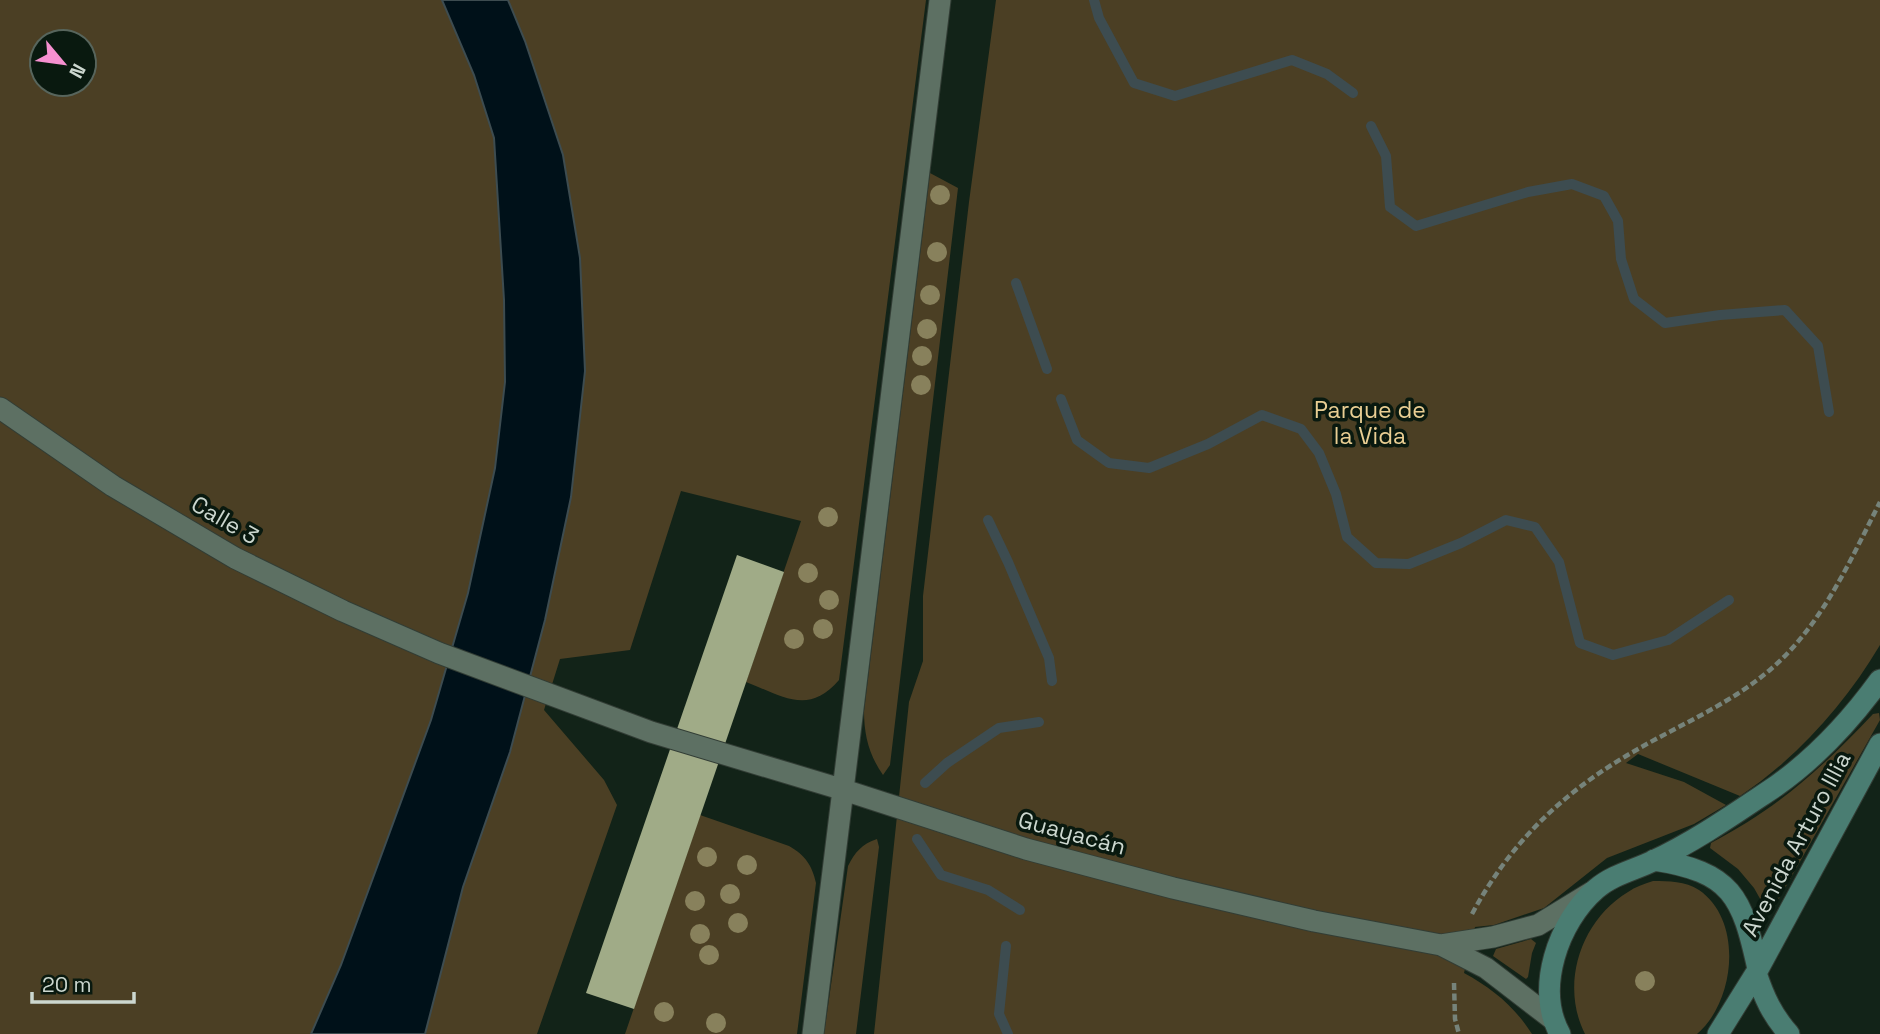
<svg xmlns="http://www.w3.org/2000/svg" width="1880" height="1034" font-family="'Space Grotesk',sans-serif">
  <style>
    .green { fill: #4b3f24; fill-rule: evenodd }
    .water { fill: #001119; stroke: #3d4c50; stroke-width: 2 }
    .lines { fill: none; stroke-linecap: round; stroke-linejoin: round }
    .stream { stroke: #3d4c50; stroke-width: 10 }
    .building { fill: #a0ab87 }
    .street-casing { stroke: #323d35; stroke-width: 23 }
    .secondary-casing { stroke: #323d35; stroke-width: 23 }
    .path { stroke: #76837a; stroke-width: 4.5; stroke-dasharray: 7 3.5; stroke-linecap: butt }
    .street { stroke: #5d7063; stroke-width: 21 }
    .secondary { stroke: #4a7d72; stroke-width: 21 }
    .tree { fill: #88815c }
    .labels { text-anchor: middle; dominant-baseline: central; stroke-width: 7; stroke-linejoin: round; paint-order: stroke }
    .park-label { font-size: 23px; fill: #e9ce93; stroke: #09190f }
    .street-label { font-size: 23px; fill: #ccd7cf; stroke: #09190f }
  </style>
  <rect width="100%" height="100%" fill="#122318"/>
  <path class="green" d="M0,0H926L839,680C808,716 783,696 746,682L801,521L681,491L630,650L560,659L544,710L604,780L617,805L537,1034H0ZM42,42H84V84H42Z
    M996,0H1880V645C1845,704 1797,758 1740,796L1638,754L1626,763L1684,782L1726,805L1694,824L1607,858L1544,908L1494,925L1475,927L1464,973C1492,988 1515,1007 1532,1034H874L909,702L923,661V596L969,202Z
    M930,173L958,188L890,765L883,775C869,755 864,735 864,711Z
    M1879,713L1880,720L1772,911H1767L1754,888L1738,869L1710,848L1711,843C1779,807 1821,769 1873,714Z
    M700,815L789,846C805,855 812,865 816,883L797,1034H625Z
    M877,839L879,847L856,1034H824L848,866C855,852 862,844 877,839Z
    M1653,881C1669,881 1685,881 1699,890C1744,921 1735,1002 1697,1034H1585C1560,985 1580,921 1628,892C1635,887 1644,884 1653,881Z
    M1531,939L1536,943L1532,953L1528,977L1526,979L1493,956L1496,949Z"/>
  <path class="water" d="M442,0H508L525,41L563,155L580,258L585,371L571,497L545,620L510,752L463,887L425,1034H311L341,965L431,720L468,593L495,468L505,382L504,300L494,138L474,75Z"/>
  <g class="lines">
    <path class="stream" d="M1094,0L1099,18L1134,83L1175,96L1292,60L1327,74L1353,93
      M1371,126L1386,156L1390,207L1416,226L1528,192L1572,184L1604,196L1618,221L1621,259L1634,299L1665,323L1720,315L1785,310L1818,346L1829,412
      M1016,283L1047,369
      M1061,399L1077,440L1109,463L1149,468L1208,444L1262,415L1301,429L1319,453L1336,494L1347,537L1376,563L1409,564L1461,543L1506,520L1535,527L1559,562L1580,643L1613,655L1668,640L1729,600
      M988,520L1008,562L1049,658L1052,681
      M925,783L947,763L999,728L1039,722
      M917,839L941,875L988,890L1020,910
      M1006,946L999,1014L1008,1034"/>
  </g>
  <path class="building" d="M737,555L784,572L634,1009L586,993Z"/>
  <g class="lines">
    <defs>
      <path id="street" d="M0,408L113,486L235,558L343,611L439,653L651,732L844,790L1026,849L1173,888L1314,921L1441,945L1486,968L1551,1018
        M1441,945L1493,937L1538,925L1592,892
        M813,1034L940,0"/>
      <path id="secondary" d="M1654,860C1732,872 1742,896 1758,969
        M1756,973C1764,997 1772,1015 1789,1034
        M1560,1034C1535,989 1558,922 1596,889C1612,875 1634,870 1653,861C1696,841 1737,812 1776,786C1817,757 1851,720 1880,680
        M1718,1034L1756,973L1880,744"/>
    </defs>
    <use href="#street" class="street-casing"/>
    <use href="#secondary" class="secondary-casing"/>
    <path class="path" d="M1472,914C1509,845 1559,796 1626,756C1674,727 1728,706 1771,669C1822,625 1850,561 1880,502
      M1454,983L1455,1019L1459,1034"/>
    <use href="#street" class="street"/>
    <use href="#secondary" class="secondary"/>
  </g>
  <g class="tree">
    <circle cx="940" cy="195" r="10"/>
    <circle cx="937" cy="252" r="10"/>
    <circle cx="930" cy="295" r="10"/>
    <circle cx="927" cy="329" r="10"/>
    <circle cx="922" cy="356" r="10"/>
    <circle cx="921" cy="385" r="10"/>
    <circle cx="828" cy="517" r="10"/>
    <circle cx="808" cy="573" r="10"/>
    <circle cx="829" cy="600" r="10"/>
    <circle cx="823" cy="629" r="10"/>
    <circle cx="794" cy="639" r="10"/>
    <circle cx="707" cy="857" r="10"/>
    <circle cx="747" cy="865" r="10"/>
    <circle cx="730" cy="894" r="10"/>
    <circle cx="695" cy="901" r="10"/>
    <circle cx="738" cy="923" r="10"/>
    <circle cx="700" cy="934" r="10"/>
    <circle cx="709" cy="955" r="10"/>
    <circle cx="1645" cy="981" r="10"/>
    <circle cx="664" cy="1012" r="10"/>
    <circle cx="716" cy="1023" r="10"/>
  </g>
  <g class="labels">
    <g class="park-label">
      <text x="1370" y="410">Parque de<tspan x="1370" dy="26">la Vida</tspan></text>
    </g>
    <g class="street-label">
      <text transform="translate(225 520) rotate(30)">Calle 3</text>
      <text transform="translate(1072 833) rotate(15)">Guayacán</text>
      <text transform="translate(1796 844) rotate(-62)">Avenida Arturo Illia</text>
    </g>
  </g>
  <g transform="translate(63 63) rotate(119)"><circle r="33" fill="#09190f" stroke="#57655c" stroke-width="2"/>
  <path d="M0-5L12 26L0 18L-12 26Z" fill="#f690d0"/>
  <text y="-10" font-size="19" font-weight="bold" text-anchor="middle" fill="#ccd7cf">N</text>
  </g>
  <path d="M32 992v10h102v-10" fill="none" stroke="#ccd7cf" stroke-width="3.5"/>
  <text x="42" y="992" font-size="21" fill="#ccd7cf" stroke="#09190f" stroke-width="5" paint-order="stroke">20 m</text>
</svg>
